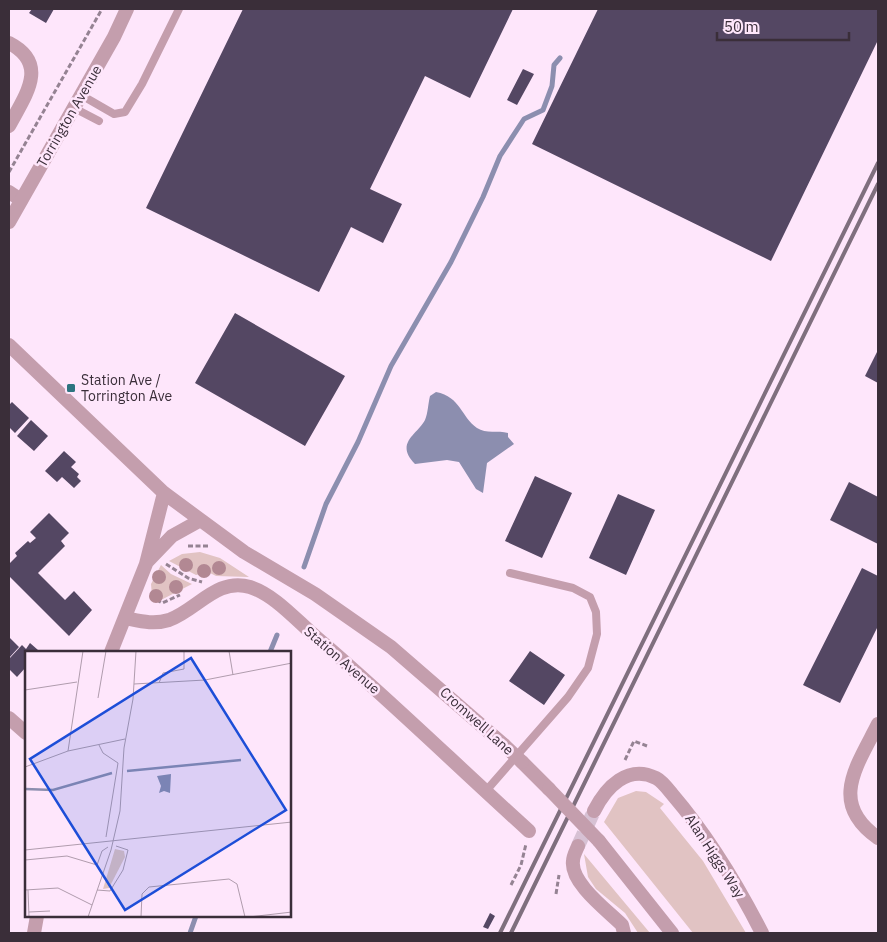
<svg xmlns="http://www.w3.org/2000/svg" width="887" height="942" font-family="'IBM Plex Sans',sans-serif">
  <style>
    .green { fill: #e1c3c3 }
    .water { fill: #8c8eaf }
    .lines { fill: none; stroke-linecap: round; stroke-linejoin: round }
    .stream { stroke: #8c8eaf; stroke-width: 5 }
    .building { fill: #544763 }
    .minor-tunnel { stroke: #d7c1d4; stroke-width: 14; stroke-dasharray: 14 7; stroke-linecap: butt }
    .path { stroke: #958393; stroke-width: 3; stroke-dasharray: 5 2.5; stroke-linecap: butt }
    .service { stroke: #c49ead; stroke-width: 8 }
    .minor { stroke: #c49ead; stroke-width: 14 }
    .tertiary { stroke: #c49ead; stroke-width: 14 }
    .rail { stroke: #7f6f7e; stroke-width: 4 }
    .tertiary-bridge { stroke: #c49ead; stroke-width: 14 }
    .tree { fill: #b28893 }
    .poi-dot { fill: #2d7480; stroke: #fee6fb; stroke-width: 2 }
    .labels { text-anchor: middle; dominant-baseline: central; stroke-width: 5; stroke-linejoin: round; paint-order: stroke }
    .street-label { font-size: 14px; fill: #3a2e39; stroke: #fee6fb }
    .poi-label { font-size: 14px; fill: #3a2e39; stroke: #fee6fb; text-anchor: start }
    .inset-river { fill: none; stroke: #8c8eaf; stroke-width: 2.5 }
    .inset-road { fill: none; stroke: #b09cad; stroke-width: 1 }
    .view { fill: #1d4ed8; fill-opacity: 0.15; stroke: #1d4ed8; stroke-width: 2.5 }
    .inset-edge { fill: none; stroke: #3a2e39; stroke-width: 2.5 }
  </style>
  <rect width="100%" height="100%" fill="#fee6fb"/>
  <path class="green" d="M200,552L220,558L249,577L216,576L208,572L196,575L169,561L182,554Z
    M161,565L171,574L192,584L163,599L152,596L151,584Z
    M636,791L646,792L664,804L660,808L703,861L746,933H693L604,822L618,798Z
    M584,854L650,933H638L625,913L596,889L588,877Z"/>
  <path class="water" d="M436,392C461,397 461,417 477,428C486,434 498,430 508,433V437L514,444L487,463L483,493L476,489L459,462L447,460L415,464C394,443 418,434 425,420C428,413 428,404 430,396Z"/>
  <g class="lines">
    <path class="stream" d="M304,567L326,504L358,442L391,366L451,262L483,197L500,156L524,119L543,110L552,86L554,65L560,58
      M270,652L277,635
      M190,933L196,916"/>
  </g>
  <path class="building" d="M32,9H54L46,23L29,13Z
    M243,9H513L470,98L425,76L370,189L402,204L383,243L351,227L319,292L146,208Z
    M598,9H878V40L771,261L532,144Z
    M523,69L534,74L517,105L507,100Z
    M235,313L345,376L305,446L195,383Z
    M878,350V383L865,376Z
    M12,402L29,418L15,433L9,427V405Z
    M31,420L48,436L34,451L17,436Z
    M64,451L76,462L71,467L79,474L77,477L81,481L74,488L62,477L57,482L45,471Z
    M535,476L572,493L542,558L505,541Z
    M849,482L878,497V544L830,520Z
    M618,494L655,510L626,575L589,558Z
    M49,513L69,533L61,541L65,546L38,573L65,600L74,591L92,610L69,636L9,576V564L17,556L15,553L28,541L30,543L36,538L30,532Z
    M862,568L878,576V626L840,703L803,685Z
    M9,637L19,647L9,658Z
    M30,643L38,650L36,652H26V667L17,677L9,669V659L22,645L26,649Z
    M530,651L565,675L544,705L509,681Z
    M490,913L495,916L488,929L483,927Z"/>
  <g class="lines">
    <path class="minor-tunnel" d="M578,846L594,811"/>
    <path class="path" d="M9,172L102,9
      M188,546H209
      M166,564L188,578L202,582
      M150,596L162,603L180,595
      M625,760L634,741L647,746
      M511,885L521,865L526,844
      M556,894L559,875"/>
    <path class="service" d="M81,95L114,114L125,112L142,84L179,9
      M74,108L99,121
      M485,792L568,697L588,668L597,634L596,612L590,597L573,588L510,573"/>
    <path class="minor" d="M9,43C50,64 25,96 9,126
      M9,192L21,200
      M125,618C140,621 153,625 169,620C197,610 217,577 250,587C275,595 297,621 316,637C389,699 457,766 529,831
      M9,718L26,733
      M878,724C857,766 828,803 878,838
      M594,811C606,787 628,764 656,778C662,781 668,789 672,794C708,836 737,884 762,933
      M578,846C576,851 573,856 573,861C570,883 608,911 622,925L624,933"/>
    <path class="tertiary" d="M9,222L114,37L127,9
      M9,345L164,493L244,552L315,594L391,647L504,745
      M146,563L172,536L199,521
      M111,652L146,564L164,493
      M522,762L549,789
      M599,841L672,933
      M34,933L37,916"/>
    <path class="rail" d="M500,933L878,163
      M511,933L878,184"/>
    <path class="tertiary-bridge" d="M504,745L522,762
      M549,789L599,841"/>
  </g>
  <g class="tree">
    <circle cx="186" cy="565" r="7"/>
    <circle cx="219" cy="568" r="7"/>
    <circle cx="204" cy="571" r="7"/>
    <circle cx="159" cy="577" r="7"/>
    <circle cx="176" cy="587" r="7"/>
    <circle cx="156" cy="596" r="7"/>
  </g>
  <rect class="poi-dot" x="66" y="383" width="10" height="10" rx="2.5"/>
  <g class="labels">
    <g class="street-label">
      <text transform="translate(69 116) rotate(-60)">Torrington Avenue</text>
      <text transform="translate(342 660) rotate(41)">Station Avenue</text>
      <text transform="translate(477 721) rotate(42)">Cromwell Lane</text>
      <text transform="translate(715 856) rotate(57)">Alan Higgs Way</text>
    </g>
    <g class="poi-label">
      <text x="81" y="380">Station Ave /<tspan x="81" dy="16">Torrington Ave</tspan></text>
    </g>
  </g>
  <g transform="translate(25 651)">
    <rect width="266" height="266" fill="#fee6fb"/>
    <path d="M90,198L99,200L100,206L84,237L78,238Z" fill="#e1c3c3"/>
    <path d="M146,123L145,142L139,140L134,142L136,135L132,125Z" fill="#8c8eaf"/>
    <path class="inset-river" d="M102,120L216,109M0,138L28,139L87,122"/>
    <path class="inset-road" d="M204,0L208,24M134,32L138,22L159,18V0M109,33L180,29L267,12M0,39L52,31M73,47L81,0M74,94L78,102L93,112L81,186M43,100L58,0M0,116L43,100L100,88M0,199L267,171M0,209L42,205L72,214L77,200L83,196M0,239L33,237L67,254M3,239L4,266M72,239L85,240L98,219L103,199L91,195M4,261L25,260M63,266L86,199L95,160L99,97L108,48L111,0M116,266L117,243L124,236L204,228L212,233L220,266M224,266L267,261"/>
    <path class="view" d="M166,7L261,159L100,259L5,108Z"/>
    <rect width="266" height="266" class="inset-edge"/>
  </g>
  <rect width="887" height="942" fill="none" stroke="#3a2e39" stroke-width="20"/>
  <path d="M717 32v8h132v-8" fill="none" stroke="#3a2e39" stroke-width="2.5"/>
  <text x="724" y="32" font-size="15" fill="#3a2e39" stroke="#fee6fb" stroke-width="4" paint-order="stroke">50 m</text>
</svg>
